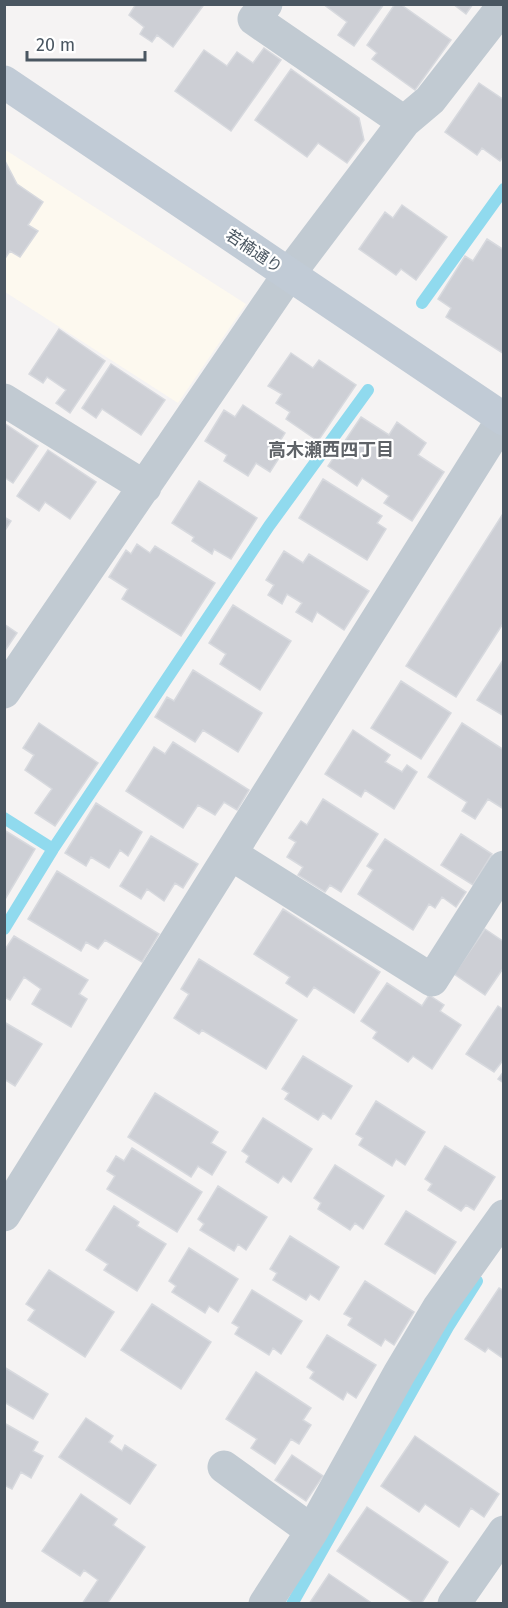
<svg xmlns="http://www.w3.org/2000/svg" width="508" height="1608" font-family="'Fira Sans','Noto Sans JP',sans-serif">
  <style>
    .commercial { fill: #fdf9ef }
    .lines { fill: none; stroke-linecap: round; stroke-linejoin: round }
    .stream { stroke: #90daee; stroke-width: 12 }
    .building { fill: #cdcfd5; stroke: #d7d9de; stroke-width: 1.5 }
    .street { stroke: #c1cad2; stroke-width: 33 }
    .secondary { stroke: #c1cbd6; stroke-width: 33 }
    .labels { text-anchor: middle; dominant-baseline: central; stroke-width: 4.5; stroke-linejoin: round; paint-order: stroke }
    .street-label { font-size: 16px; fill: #4a5661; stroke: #fff }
    .neighbourhood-label { font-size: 18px; font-weight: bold; fill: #5f6368; stroke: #fff }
  </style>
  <rect width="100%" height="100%" fill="#f5f3f3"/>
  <path class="commercial" d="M4,149L246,304L178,403L5,292Z"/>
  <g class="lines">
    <path class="stream" d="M422,303L504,189
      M4,818L53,849
      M4,929L53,849L269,526L368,390
      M292,1604L448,1327L477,1281"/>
  </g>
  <path class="building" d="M136,4H202L203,6L173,47L157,35L152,42L140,34L144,27L129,15Z
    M323,4H384L354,46L338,35L347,22Z
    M395,4H400L451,40L415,90L372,59L377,53L367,45Z
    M453,4H473L466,14Z
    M264,48L281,60L231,131L175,91L204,50L227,66L237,52L253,63Z
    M291,69L359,118L364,140L347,163L318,143L307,157L255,120Z
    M479,83L504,100V156L500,161L482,148L477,155L445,132Z
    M4,159L17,184L43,202L28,225L38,231L20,257L10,251L4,260Z
    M402,205L447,237L416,280L401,269L396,275L359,249L385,212L393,218Z
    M487,239L504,250V354L446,317L451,308L438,299L465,256L473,261Z
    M59,329L105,361L70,413L56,403L66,390L47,377L43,383L29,374Z
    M291,353L313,368L319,360L356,385L318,441L286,419L290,412L276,403L282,394L268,386Z
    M111,364L165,400L141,435L102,409L96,418L82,408Z
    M243,405L285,433L272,454L279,458L270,472L256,463L248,476L224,461L227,455L205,441L224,410L235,417Z
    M361,417L389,435L397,422L426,443L418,455L444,472L412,521L384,503L389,496L362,478L357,486L328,466Z
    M4,423L38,446L13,483L4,477Z
    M48,450L96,482L70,519L45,502L39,511L17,496Z
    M323,479L382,516L377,523L386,529L367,560L299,518Z
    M199,481L257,518L231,559L214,549L212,554L192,541L194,537L172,523Z
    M504,512V622L456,697L406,666Z
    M4,517L11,521L4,532Z
    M137,544L150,553L155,546L215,583L181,636L122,599L128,589L109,577L126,550L131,554Z
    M284,551L303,563L309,554L369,591L344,630L317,612L312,622L296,612L302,603L287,594L282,604L268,595L274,585L266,580Z
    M233,605L291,641L260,690L220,664L226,654L209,643Z
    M4,624L17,633L4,652Z
    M503,660L504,661V716L477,700Z
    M193,670L262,713L238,752L203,730L195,742L155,717L167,697L174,701Z
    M401,681L451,713L421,759L371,728Z
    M39,723L98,763L55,826L35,813L52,789L25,770L34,755L23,748Z
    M462,723L504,750V805L502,808L488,799L475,819L462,811L467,802L428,777Z
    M353,730L390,755L385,762L402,772L407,765L417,772L394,809L365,790L361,797L325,774Z
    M173,742L249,790L237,810L224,802L215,815L198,805L183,828L126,791L154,747L165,754Z
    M323,799L378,834L341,892L330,885L325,892L298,875L303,867L287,857L296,842L289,838L301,821L307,825Z
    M96,803L142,832L128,856L120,850L109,868L91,857L86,866L65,853Z
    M4,830L35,849L4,901Z
    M461,834L492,854L473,885L441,865Z
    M151,836L198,864L183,888L175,883L164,901L147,889L141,899L120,886Z
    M385,839L466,892L456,907L442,897L435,908L429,904L413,930L358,894L373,870L367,866Z
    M57,871L159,934L142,962L105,940L98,949L86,942L81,951L28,919Z
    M283,909L380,972L354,1013L314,987L307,997L286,983L290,977L254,954Z
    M485,929L504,942V967L485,995L454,974Z
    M14,936L88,980L79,994L87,999L71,1027L32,1004L41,989L24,977L10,1000L4,997V951Z
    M199,959L297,1020L266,1069L202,1030L199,1034L174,1018L189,994L181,989Z
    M387,983L422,1006L429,995L444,1005L440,1011L461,1025L432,1069L413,1056L408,1062L373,1038L377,1032L361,1021Z
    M498,1006L504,1010V1059L494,1072L466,1054Z
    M4,1022L42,1044L15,1086L4,1079Z
    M303,1056L352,1086L331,1119L323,1113L318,1120L285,1099L289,1093L282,1089Z
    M504,1071V1083L498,1079Z
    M155,1093L218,1132L211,1143L226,1152L212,1175L198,1166L191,1177L128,1137Z
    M376,1101L425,1132L405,1165L396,1159L392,1166L359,1145L363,1138L356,1134Z
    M263,1118L312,1149L291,1182L283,1176L278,1183L246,1162L249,1156L242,1151Z
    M445,1146L495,1177L474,1210L466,1205L461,1211L428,1190L432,1184L425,1179Z
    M132,1148L202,1192L177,1232L107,1189L115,1176L107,1171L116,1156L124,1161Z
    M335,1165L384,1196L363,1229L355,1223L350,1230L318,1209L321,1203L314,1198Z
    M218,1186L267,1217L246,1250L238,1244L234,1251L200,1230L204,1224L198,1219Z
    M114,1206L139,1222L137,1226L166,1244L137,1291L104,1270L108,1264L86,1250Z
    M406,1211L456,1242L435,1274L385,1244Z
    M290,1236L339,1267L319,1300L310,1294L306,1300L273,1280L277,1273L270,1269Z
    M189,1248L238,1279L218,1312L209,1306L205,1313L172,1292L176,1286L169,1281Z
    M49,1270L114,1312L85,1357L28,1320L35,1310L26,1304Z
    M365,1281L414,1312L394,1345L385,1339L381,1346L348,1325L352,1318L344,1314Z
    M499,1288L504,1291V1359L488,1348L485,1352L465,1339Z
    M252,1290L302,1321L281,1354L273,1348L269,1355L235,1334L239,1327L232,1323Z
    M152,1304L211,1342L181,1389L121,1350Z
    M327,1335L376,1365L356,1398L347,1392L343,1400L310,1378L314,1372L307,1367Z
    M4,1367L48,1394L33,1419L4,1402Z
    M256,1372L311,1408L303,1420L311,1425L299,1444L291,1439L275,1464L251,1448L257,1439L226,1419Z
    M86,1418L113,1436L109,1442L122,1451L125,1445L156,1465L130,1504L59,1457Z
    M4,1423L38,1442L33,1451L43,1456L31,1478L21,1472L12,1489L4,1485Z
    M415,1436L499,1494L484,1517L471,1508L459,1527L425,1504L419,1512L381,1486Z
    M292,1455L323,1476L306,1501L275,1480Z
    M81,1494L117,1519L113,1525L145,1547L107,1604H82L98,1580L84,1570L80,1576L42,1551Z
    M367,1507L448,1562L421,1604H415L337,1551Z
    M329,1574L373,1604H309Z"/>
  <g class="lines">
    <path class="street" d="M404,122L430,100L504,5
      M4,400L145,487
      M4,692L289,274L404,122L254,19L266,4
      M231,854L432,980L504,867
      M4,1215L504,417
      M224,1467L312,1531
      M265,1604L312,1531L399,1374L439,1307L504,1216
      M454,1604L504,1532"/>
    <path class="secondary" d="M4,82L504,419"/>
  </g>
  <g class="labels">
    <g class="street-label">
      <text transform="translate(254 251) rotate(34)">若楠通り</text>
    </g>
    <g class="neighbourhood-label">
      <text x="331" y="450">高木瀬西四丁目</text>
    </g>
  </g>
  <rect width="508" height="1608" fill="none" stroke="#4a5661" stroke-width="12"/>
  <path d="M27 51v9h118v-9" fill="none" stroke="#4a5661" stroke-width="3"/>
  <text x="36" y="51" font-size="18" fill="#4a5661" stroke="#ffffff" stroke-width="4.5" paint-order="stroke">20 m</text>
</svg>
